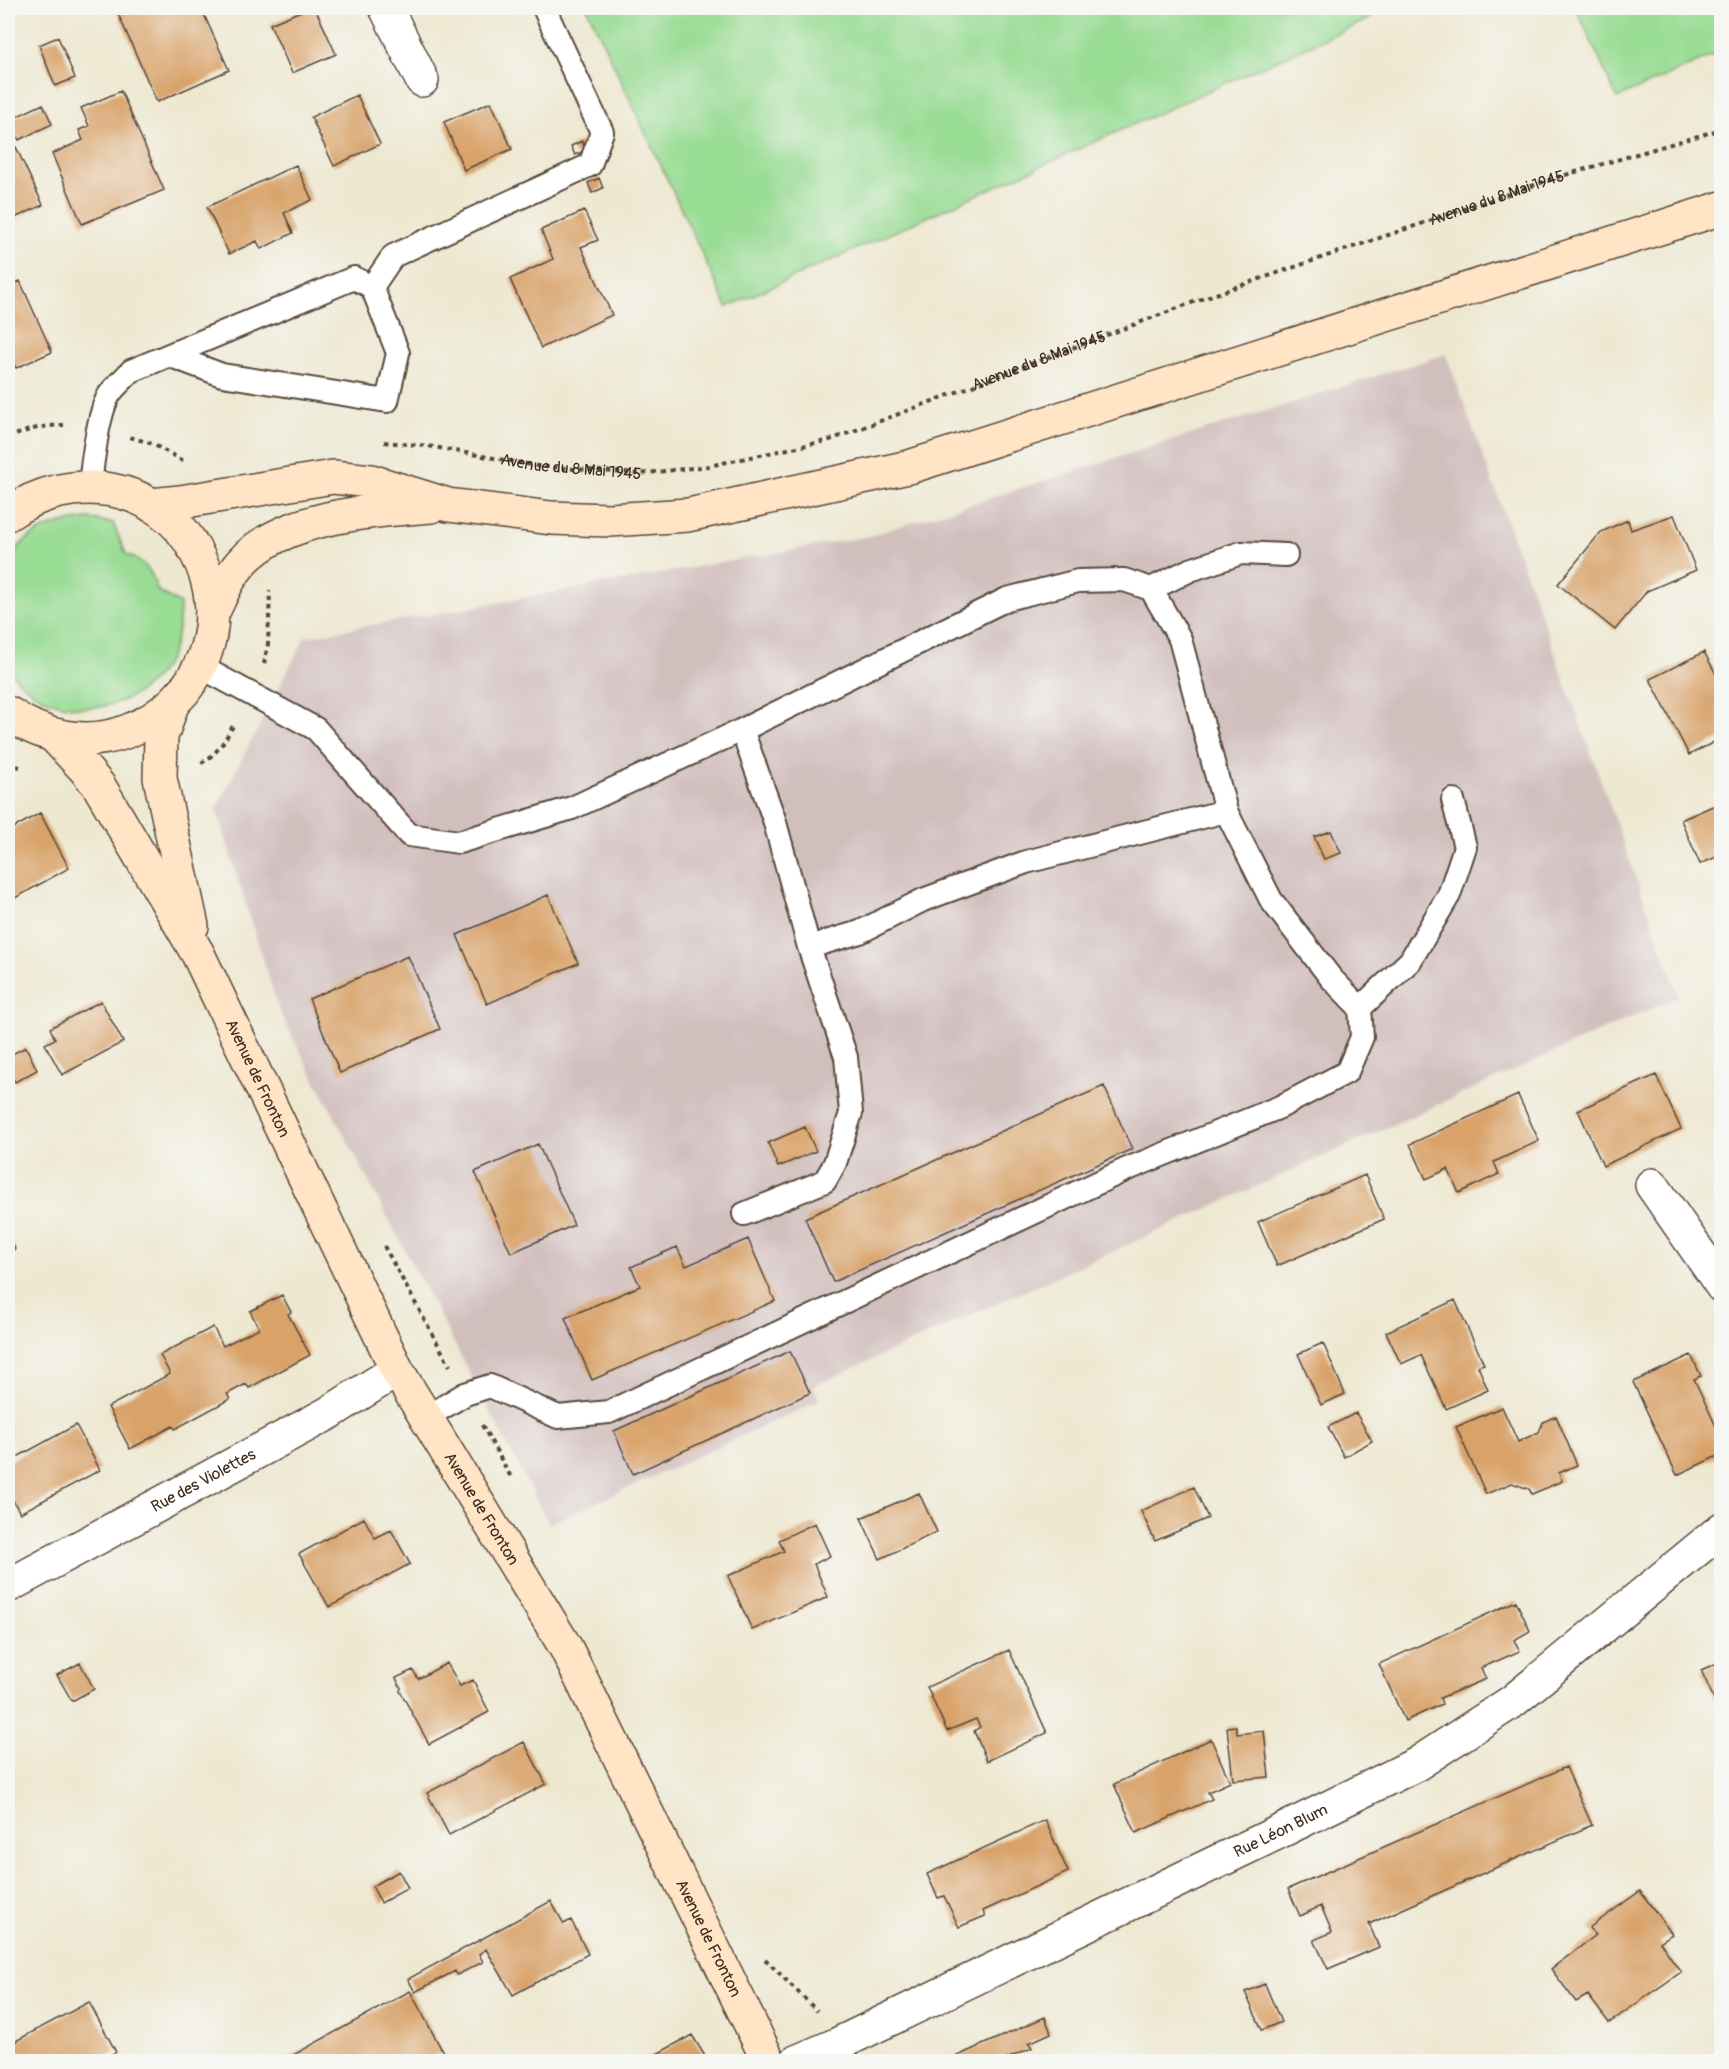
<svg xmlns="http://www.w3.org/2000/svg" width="1729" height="2069" font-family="Pangolin,sans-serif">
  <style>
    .industrial { fill: #d1bfbe }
    .green { fill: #99dc94; stroke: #6a8359; stroke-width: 1.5 }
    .building { fill: #d8a269 }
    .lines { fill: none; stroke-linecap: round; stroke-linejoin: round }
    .service-casing { stroke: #564639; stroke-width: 26 }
    .minor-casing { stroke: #564639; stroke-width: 36 }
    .secondary-casing { stroke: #564639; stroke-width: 36 }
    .path { stroke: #564639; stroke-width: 4; stroke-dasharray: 4.5 4.5; stroke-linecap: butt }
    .service { stroke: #fff; stroke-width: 22 }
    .minor { stroke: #fff; stroke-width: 33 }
    .secondary { stroke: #ffe4c6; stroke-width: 33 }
    .labels { text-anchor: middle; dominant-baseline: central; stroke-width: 4.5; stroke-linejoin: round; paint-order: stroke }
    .street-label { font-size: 16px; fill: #3b2a1e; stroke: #f6f6f2 }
  </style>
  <rect width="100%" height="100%" fill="#f6f6f2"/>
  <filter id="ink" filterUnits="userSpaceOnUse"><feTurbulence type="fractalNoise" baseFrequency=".0167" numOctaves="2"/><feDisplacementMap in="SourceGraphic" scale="12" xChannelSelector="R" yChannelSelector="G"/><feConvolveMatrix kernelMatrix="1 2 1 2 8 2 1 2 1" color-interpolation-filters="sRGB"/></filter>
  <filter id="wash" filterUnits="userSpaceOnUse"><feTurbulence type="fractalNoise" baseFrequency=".008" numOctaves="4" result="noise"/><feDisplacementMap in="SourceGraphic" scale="24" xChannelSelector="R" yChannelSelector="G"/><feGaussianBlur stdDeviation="1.35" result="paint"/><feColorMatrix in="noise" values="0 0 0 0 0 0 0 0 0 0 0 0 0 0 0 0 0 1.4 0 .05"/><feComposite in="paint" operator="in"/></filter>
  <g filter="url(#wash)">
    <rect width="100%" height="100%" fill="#eee8d1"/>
    <path class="industrial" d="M1446,354L1679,996L814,1386L819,1401L549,1524L279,1011L216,809L305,637L869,536Z"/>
    <path class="green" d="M587,8H1367L1371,18L727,307Z
      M1576,8H1721V52L1617,98Z
      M91,519L113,523L126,554C144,562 153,570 157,590L180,604C180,629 176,654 159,674C120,721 43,719 8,668V560C27,530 58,521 91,519Z"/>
    <g id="blocks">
      <path class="building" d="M120,8H201L229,70L157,102L116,9Z
        M308,8H315L336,54L292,73L270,24Z
        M58,37L75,78L55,86L39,45Z
        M121,91L164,190L82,224L52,154L83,140L79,130L89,126L81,108Z
        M357,95L380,144L334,166L311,117Z
        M491,102L512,149L464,170L444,122Z
        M43,104L52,124L19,140L9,120Z
        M582,141L586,150L575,155L571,146Z
        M16,147L43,205L8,221V152Z
        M296,165L312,200L284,213L293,233L261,249L257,241L229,254L207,207Z
        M599,178L603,188L592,193L588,183Z
        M584,211L598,240L581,247L612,315L541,348L510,279L553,259L541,230Z
        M20,281L52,352L16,368L12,360L8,362V287Z
        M1674,515L1696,570L1647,591L1615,630L1558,584L1601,532L1628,520L1631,530Z
        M1704,652L1722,685V738L1689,755L1650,679Z
        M1722,802V861L1719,856L1700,864L1681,820Z
        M40,813L69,868L8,902V831Z
        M1331,831L1341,853L1324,859L1314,837Z
        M548,895L578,963L487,1004L457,935Z
        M408,956L440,1029L340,1073L309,999Z
        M101,1001L123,1042L62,1075L45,1044L55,1039L50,1028Z
        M26,1047L37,1070L15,1082L9,1073L8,1074V1056Z
        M1656,1075L1681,1129L1603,1166L1578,1110Z
        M1104,1086L1132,1149L833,1282L805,1218Z
        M1518,1095L1539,1141L1494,1162L1499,1174L1459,1193L1448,1169L1426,1179L1410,1144Z
        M805,1127L816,1151L778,1167L768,1143Z
        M538,1144L574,1225L511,1253L475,1172Z
        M1365,1175L1384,1219L1277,1266L1258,1222Z
        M8,1236L15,1249L8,1253Z
        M748,1239L775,1301L592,1380L565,1318L640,1286L631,1267L677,1247L686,1266Z
        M282,1295L291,1312L288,1314L310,1355L249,1388L246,1384L227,1394L230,1399L175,1429L173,1426L130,1449L108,1407L170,1374L160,1355L213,1327L223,1346L259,1328L250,1311Z
        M1455,1300L1484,1364L1478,1366L1488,1390L1446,1409L1421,1355L1401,1364L1386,1332Z
        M1323,1343L1345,1394L1321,1405L1298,1354Z
        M790,1351L810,1393L633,1474L614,1431Z
        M1691,1355L1701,1376L1694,1379L1722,1439V1454L1677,1475L1633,1382Z
        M1502,1407L1518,1442L1539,1432L1543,1422L1556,1416L1577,1465L1559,1473L1562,1481L1532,1494L1529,1489L1512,1483L1486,1494L1456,1427Z
        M1356,1413L1372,1441L1344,1457L1328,1427Z
        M76,1425L100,1470L20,1513L9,1493L8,1494V1462Z
        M1194,1487L1208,1518L1155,1541L1141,1511Z
        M919,1493L937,1532L880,1559L861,1518Z
        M364,1518L375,1538L391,1530L410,1564L329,1607L299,1554Z
        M815,1523L830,1556L814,1564L828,1597L752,1630L728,1576L784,1551L779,1540Z
        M1516,1601L1530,1631L1514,1640L1520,1651L1481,1668L1486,1679L1440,1698L1442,1704L1405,1721L1379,1664Z
        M1009,1650L1047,1733L987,1761L974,1731L980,1727L976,1719L947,1731L927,1687Z
        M1722,1661V1717L1701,1670Z
        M80,1663L94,1689L72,1701L57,1675Z
        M447,1663L460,1686L473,1680L489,1712L429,1744L400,1691L401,1688L396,1678L413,1670L418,1679Z
        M1236,1726L1237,1734L1264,1731L1269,1777L1233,1780L1227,1727Z
        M1211,1739L1230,1782L1208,1792L1212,1799L1136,1833L1114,1784Z
        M524,1742L546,1784L449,1835L427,1793Z
        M1566,1767L1592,1825L1369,1924L1379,1947L1328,1969L1314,1940L1332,1932L1321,1906L1300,1916L1288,1889Z
        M1045,1820L1068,1872L983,1911L985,1916L959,1927L944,1896L938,1898L927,1874Z
        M399,1871L408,1888L381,1903L372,1886Z
        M1640,1891L1672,1934L1660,1942L1681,1972L1609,2023L1588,1995L1576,2002L1551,1969L1596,1935L1589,1928Z
        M551,1901L564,1924L571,1920L588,1954L513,1995L486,1949L479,1954L483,1962L457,1975L455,1971L415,1992L408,1979Z
        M1265,1984L1281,2022L1262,2030L1245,1992Z
        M410,1991L443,2052L425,2061H407L405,2058L398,2061H287L286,2059Z
        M89,2002L116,2052L98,2061H8V2045Z
        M1045,2017L1051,2033L1029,2043L1032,2048L1002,2061H946Z
        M692,2035L708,2061H644Z"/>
    </g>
  </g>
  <g filter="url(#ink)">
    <use href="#blocks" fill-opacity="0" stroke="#564639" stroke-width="1.5"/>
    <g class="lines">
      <defs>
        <path id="service" d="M372,287L393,256L590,165L602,132L544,8
          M90,487C92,464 98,414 109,395C114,387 124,379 131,371L354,278L372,287L398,353L387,401L222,375L171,356
          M1151,589L1190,570L1241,553L1286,555
          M201,667L316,729L409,835L459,842L572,808L742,730L1007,599L1078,581L1124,580L1151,589L1180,639L1226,811L1271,900L1331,978L1360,1008L1362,1037L1347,1072L1280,1107L1125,1170L609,1412L558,1417L490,1386L465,1394L425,1418
          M742,730L774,819L809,947L846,1057L851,1113L835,1163L825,1181L744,1214
          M809,947L860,932L923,900L1026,862L1226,811
          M1360,1008L1410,961L1449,895L1465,847L1453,800"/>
        <g id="minor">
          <path d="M386,8L422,80"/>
          <path d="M1652,1185L1722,1286"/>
          <path id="s2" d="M8,1586L329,1413L397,1370"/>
          <path id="s3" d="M796,2062L836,2045L1283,1830L1417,1764L1513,1701L1722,1529"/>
        </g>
        <g id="secondary">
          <path d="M151,505L180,502L333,477L371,481L448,505L551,518L610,520L688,515L909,467L1722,208"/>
          <path d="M8,514C69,470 159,481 196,552C234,622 201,703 128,731C87,747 43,738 8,713"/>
          <path d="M212,614C221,596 228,577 242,562C282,516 375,510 431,506"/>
          <path d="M172,705L161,737L160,778L192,926"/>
          <path id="s4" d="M54,736L84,768L99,786L198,954L397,1370L566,1648L769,2062"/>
        </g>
      </defs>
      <use href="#service" class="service-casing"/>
      <use href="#minor" class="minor-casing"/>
      <use href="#secondary" class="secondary-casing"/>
      <g class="path">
        <path d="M130,437L153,444L183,461"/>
        <path d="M8,439C26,429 43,426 64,425"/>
        <path id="s1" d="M384,442L428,446L537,466L639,474L709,466L830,440L1207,297L1555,178L1722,129"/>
        <path d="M264,664L268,644L270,591"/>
        <path d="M201,763C218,754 225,740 234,724"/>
        <path d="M8,764L20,767"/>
        <path d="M384,1246L450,1366"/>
        <path d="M482,1425L512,1479"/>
        <path d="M765,1959L817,2011"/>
      </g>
      <use href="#service" class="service"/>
      <use href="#minor" class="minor"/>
      <use href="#secondary" class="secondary"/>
    </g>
  </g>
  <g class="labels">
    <g class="street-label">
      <text stroke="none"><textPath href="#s1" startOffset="1161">Avenue du 8 Mai 1945</textPath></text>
      <text stroke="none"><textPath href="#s1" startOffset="675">Avenue du 8 Mai 1945</textPath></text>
      <text stroke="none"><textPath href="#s1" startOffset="189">Avenue du 8 Mai 1945</textPath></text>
      <text stroke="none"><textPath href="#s4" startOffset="400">Avenue de Fronton</textPath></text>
      <text stroke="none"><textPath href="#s2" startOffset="222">Rue des Violettes</textPath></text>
      <text stroke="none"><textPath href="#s4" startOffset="886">Avenue de Fronton</textPath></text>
      <text stroke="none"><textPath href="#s3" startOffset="537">Rue Léon Blum</textPath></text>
      <text stroke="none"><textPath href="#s4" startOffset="1372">Avenue de Fronton</textPath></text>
    </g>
  </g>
  <rect width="1729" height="2069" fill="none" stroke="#f6f6f2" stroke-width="30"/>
</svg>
